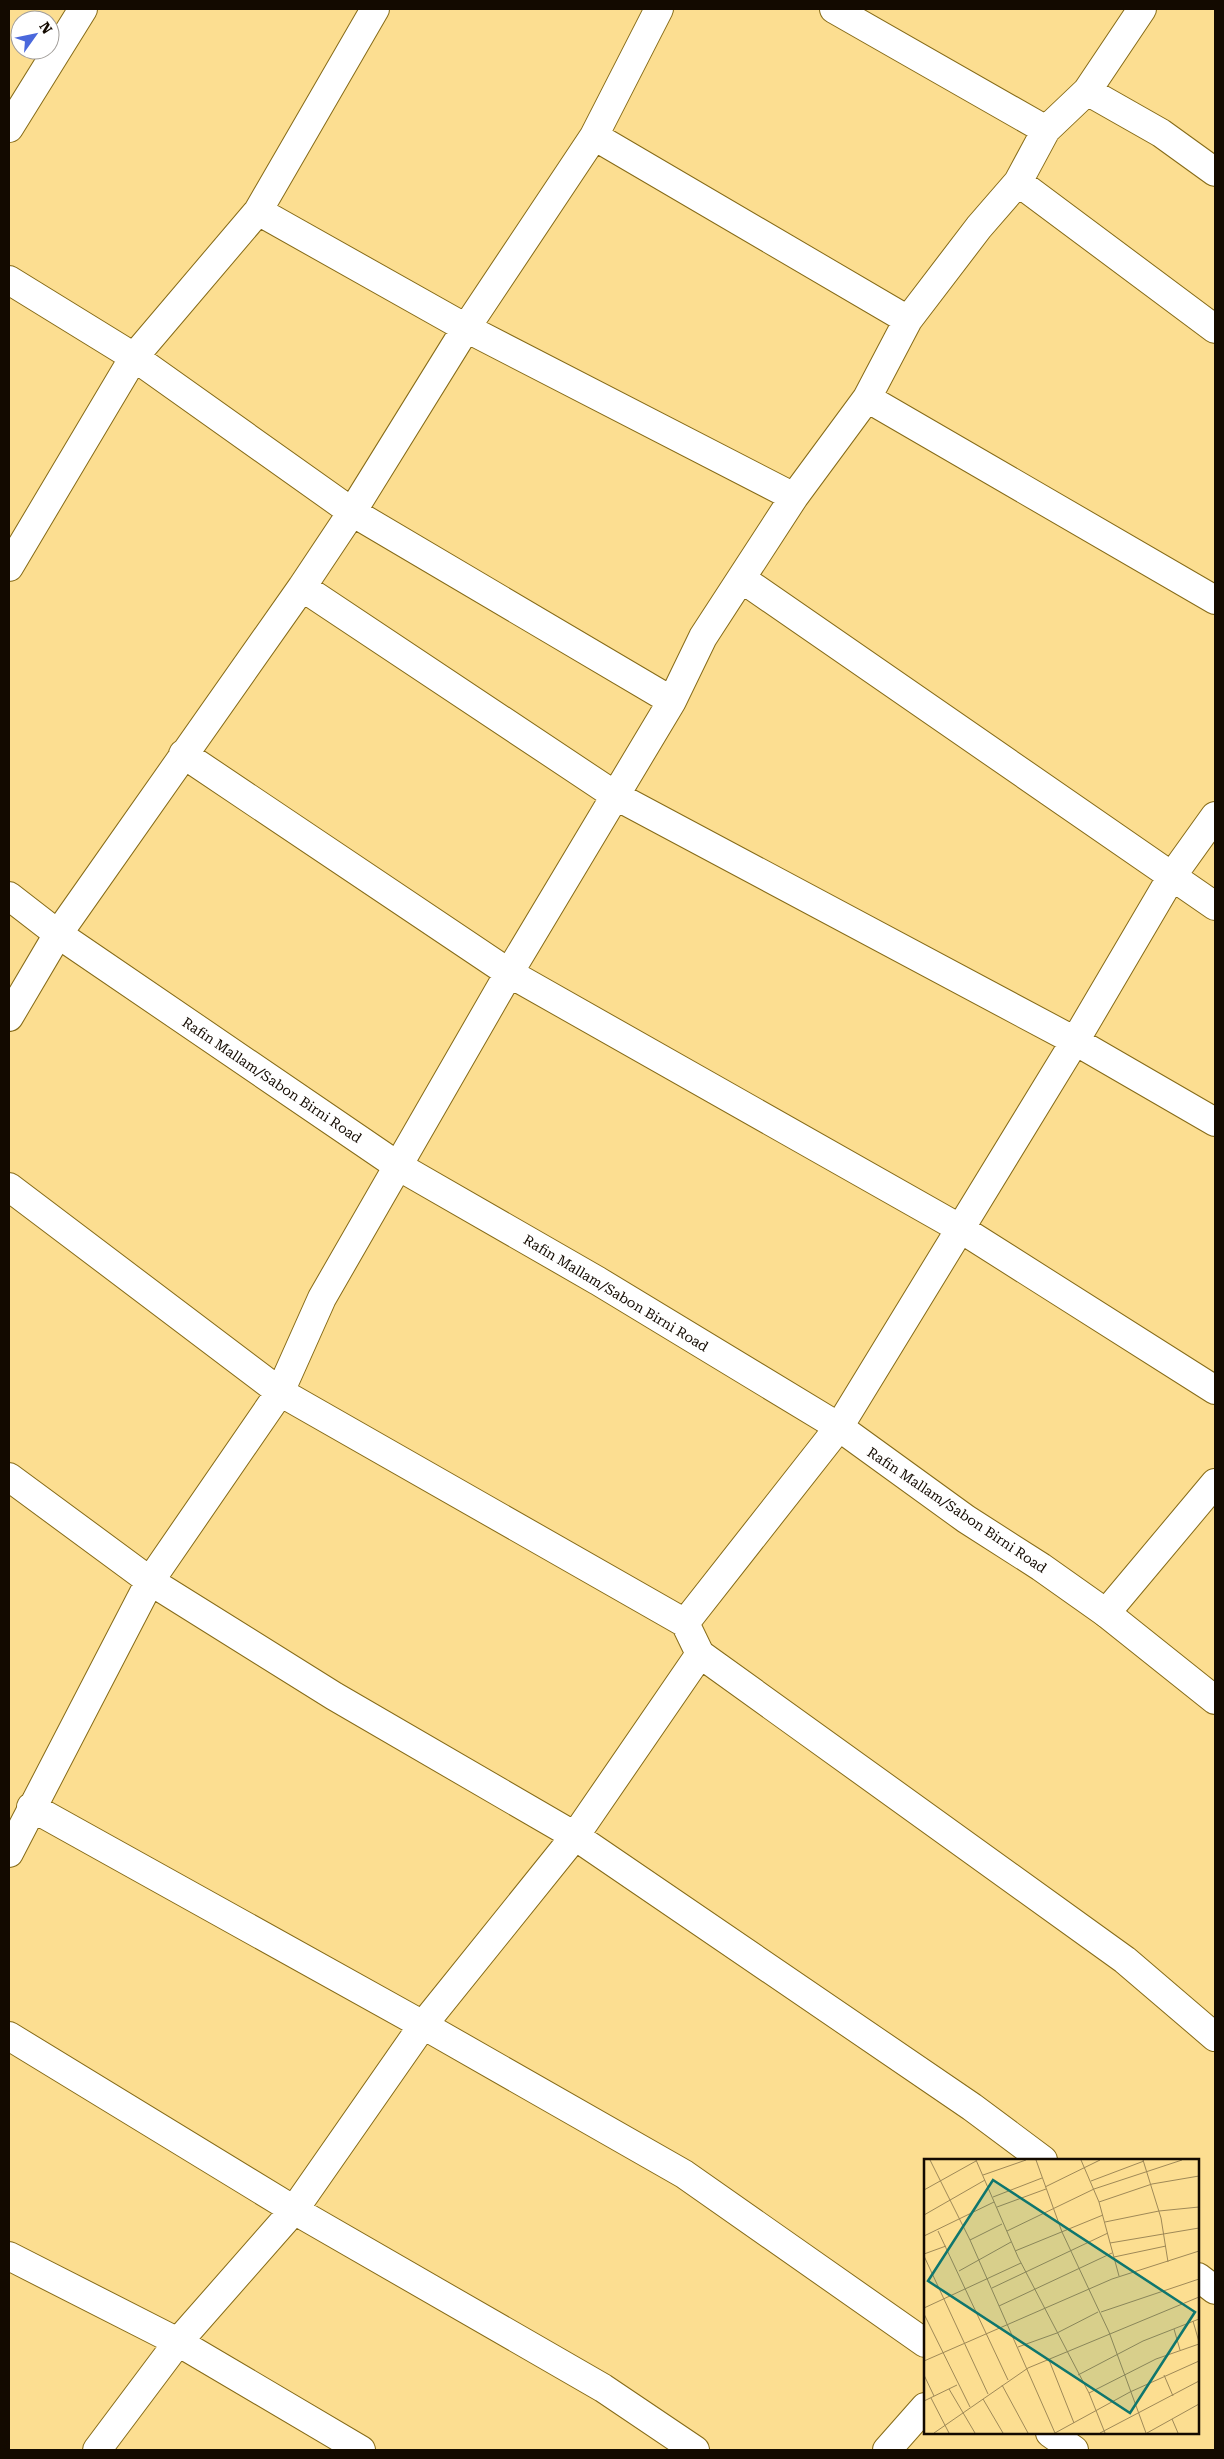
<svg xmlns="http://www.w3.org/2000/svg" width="1224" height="2459" font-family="'Roboto Serif',serif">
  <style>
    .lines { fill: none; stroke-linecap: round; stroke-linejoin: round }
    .minor-casing { stroke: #866b18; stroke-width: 30 }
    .tertiary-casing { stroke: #866b18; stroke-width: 30 }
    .minor { stroke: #fff; stroke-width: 28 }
    .tertiary { stroke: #fff; stroke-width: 28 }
    .labels { text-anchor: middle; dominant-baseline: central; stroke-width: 5; stroke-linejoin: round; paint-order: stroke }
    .street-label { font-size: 14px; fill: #130a00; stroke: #fff }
    .inset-road { fill: none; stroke: #9f8957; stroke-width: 1 }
    .view { fill: #0f766e; fill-opacity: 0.15; stroke: #0f766e; stroke-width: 2.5 }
    .inset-edge { fill: none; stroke: #130a00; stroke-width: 2.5 }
  </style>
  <rect width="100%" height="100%" fill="#fcde91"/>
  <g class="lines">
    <defs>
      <path id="minor" d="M834,9L1046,130
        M1087,91L1161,133L1215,172
        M9,128L83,9
        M594,136L908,320
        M1018,182L1215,329
        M258,211L466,328L794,497
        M9,280L134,357L352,512L672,701
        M867,398L1215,600
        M9,567L134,357L258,211L375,9
        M742,579L1215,906
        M302,587L616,796L1075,1041L1215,1122
        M183,754L509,973L961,1229L1215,1390
        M9,1017L58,934L302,587L352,512L466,328L594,136L659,9
        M9,1187L280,1392L685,1623
        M9,1477L150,1581L334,1696L575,1836L972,2107L1043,2160
        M1106,1613L1215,1483
        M700,1654L1125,1960L1215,2037
        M31,1807L423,2025L684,2174L925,2343
        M9,1853L150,1581L280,1392L322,1298L509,973L672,701L703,637L794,497L867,398L908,320L979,227L1018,182L1046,130L1087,91L1142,9
        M9,2036L294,2210L603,2388L695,2450
        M9,2256L178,2342L361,2450
        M1198,2277L1215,2290
        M1050,2433L1074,2450
        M97,2450L178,2342L294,2210L423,2025L575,1836L700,1654L685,1623L839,1427L1075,1041L1172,876L1215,816
        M887,2450L925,2407"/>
      <path id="tertiary" d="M9,896L58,934L398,1166L598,1281L839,1427L966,1519L1041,1567L1106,1613L1215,1700"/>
    </defs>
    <use href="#minor" class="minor-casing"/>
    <use href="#tertiary" class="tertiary-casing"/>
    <use href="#minor" class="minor"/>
    <use href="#tertiary" class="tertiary"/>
  </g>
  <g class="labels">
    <g class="street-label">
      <text transform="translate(272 1080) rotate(34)">Rafin Mallam/Sabon Birni Road</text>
      <text transform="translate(616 1293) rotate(31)">Rafin Mallam/Sabon Birni Road</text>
      <text transform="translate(957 1510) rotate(34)">Rafin Mallam/Sabon Birni Road</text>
    </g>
  </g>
  <g transform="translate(924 2159)">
    <rect width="275" height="275" fill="#fcde91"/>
    <path class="inset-road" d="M6,1L46,81L131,274M52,1L94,98L165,234L181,274M112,1L138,73L185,173L222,274M157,1L175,43L195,117M219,1L237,59L244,103M59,16L102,1M167,22L220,2M121,28L176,1M0,31L52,2M69,38L118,19M175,43L228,25L275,17M73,48L122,30M0,56L61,21M181,63L235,52L275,48M14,72L84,221M83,72L170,30L258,1M0,77L70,43M46,81L78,65M186,84L275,69M91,92L179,56M0,95L22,87M0,97L64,235M190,98L242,87M35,112L87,83M68,129L184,74M75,147L188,94M0,149L97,104M177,153L275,120M0,155L46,248M269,162L275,183M250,170L256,191M94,188L133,174L174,153M125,201L150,264M0,202L188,120L275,92M0,216L10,237M154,216L219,182L275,160M240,216L249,237M78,226L104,274M25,230L51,274M165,234L232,200L275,185M7,239L25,274M59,240L79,274M0,242L33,226M248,260L254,274M10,274L104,209L275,138M131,274L206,233L275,202M176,274L275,222M223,274L275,245"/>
    <path class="view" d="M69,21L271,153L206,254L4,122Z"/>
    <rect width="275" height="275" class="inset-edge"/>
  </g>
  <rect width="1224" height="2459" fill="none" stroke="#130a00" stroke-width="20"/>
  <g transform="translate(35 35) rotate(57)"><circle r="24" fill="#ffffff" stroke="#a19d99"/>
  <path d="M0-4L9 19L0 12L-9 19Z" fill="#4a68dc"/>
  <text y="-8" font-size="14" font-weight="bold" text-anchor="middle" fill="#130a00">N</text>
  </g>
</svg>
